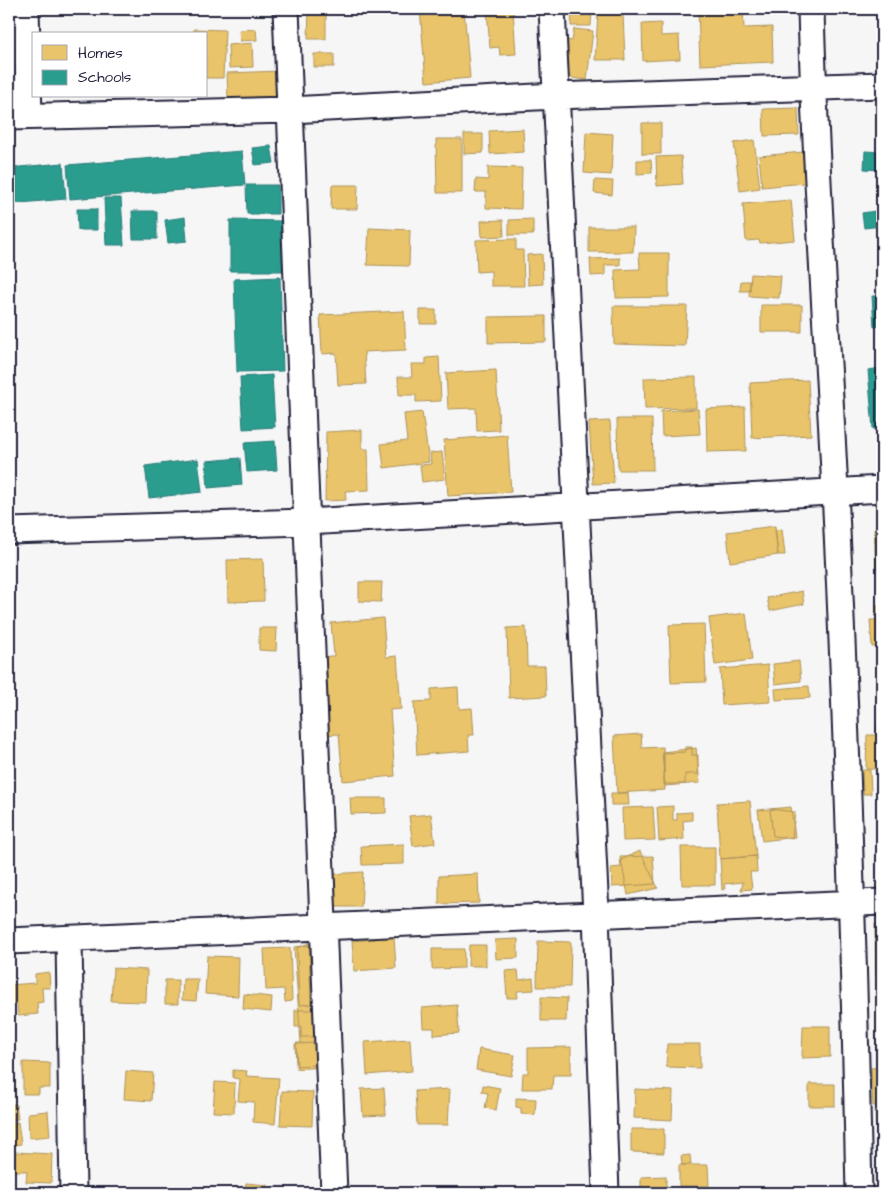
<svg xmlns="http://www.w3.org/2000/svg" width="891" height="1202" font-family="'Architects Daughter',sans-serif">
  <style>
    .homes { fill: #e9c46a; stroke: #ad935c }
    .schools { fill: #2a9d8f; stroke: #287876 }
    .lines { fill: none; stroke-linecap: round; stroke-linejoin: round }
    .street-casing { stroke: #22223b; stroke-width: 29 }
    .street { stroke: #fff; stroke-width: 25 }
  </style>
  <rect width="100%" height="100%" fill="#f6f6f7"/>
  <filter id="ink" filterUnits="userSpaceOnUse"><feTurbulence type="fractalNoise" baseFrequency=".02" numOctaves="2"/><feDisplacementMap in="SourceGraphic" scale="10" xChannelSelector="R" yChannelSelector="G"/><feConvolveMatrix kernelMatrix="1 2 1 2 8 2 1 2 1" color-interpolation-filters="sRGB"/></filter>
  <g filter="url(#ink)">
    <path class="homes" d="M309,9H316V12H326V39H308Z
      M420,9H464L470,78L426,82Z
      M513,9L516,54L500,55L499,47L490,48L487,10Z
      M572,9H592L591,26H571Z
      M698,9H743L744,28L772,27L773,62L700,65Z
      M877,9H882V28L878,29Z
      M598,14H623L625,60H595Z
      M661,23V36L679,35L680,59L643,61L642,24Z
      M194,29L225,30L223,78H206V34H194Z
      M256,29L257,40L240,41L239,30Z
      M574,29L593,31L587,80L563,77L567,40L572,41Z
      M252,43L253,67L229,68L228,45Z
      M314,54H334V67H314Z
      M280,71L281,97L228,98L227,73Z
      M798,108L799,135L764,136L763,109Z
      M642,123H661V154H642Z
      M523,129L524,152L490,154L489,131Z
      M586,132L613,134L611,175L584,173Z
      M464,134H483V153L464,154Z
      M436,139H462V193H437Z
      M754,140L760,188L740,191L734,143Z
      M803,152L805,183L762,187L759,156Z
      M681,156L683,184L657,186L656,157Z
      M637,160H651L652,173L637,174Z
      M488,167L522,168L521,209L486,208V192H475L476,179L488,180Z
      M595,180L613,181L612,195L594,193Z
      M332,185H358L357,209H331Z
      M791,200L795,240L760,243L759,240L746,241L743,204Z
      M533,219V235H509V220Z
      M503,220L504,236L482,237L481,221Z
      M589,227H634L633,252H589Z
      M369,228L410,230L409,266L367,265Z
      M516,239V250H523L524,286H491V271L477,272L476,240Z
      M639,253H669V297L616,298L615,270L640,269Z
      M542,254L543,284L528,285L527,255Z
      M620,258V265H605V275L591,276L590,259Z
      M751,274L781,276L779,298L749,296Z
      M741,281H750V291H740Z
      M761,305H802V332H761Z
      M613,306H687L685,346L614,344Z
      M420,310H436V324H420Z
      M404,311L406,350L364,352L366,384L338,385L336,353L322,354L320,315Z
      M546,316V342L488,343V317Z
      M439,357L441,401L416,402V395H399L398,377H412L411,364H426V358Z
      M496,370L499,430L477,431L476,408L448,409L446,373Z
      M696,377V408L645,409L644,378Z
      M808,380L811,435L752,438L750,383Z
      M745,407L746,451L707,452L706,409Z
      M698,409L700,434L662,436L661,411Z
      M422,412L429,462L384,468L381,444L407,441L404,414Z
      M617,419H652L653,470H618Z
      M610,421L614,483L593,484L589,422Z
      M362,430V449H368L369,490L345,491L346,500L325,501L326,432Z
      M507,435L511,492L448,496L444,440Z
      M442,452L445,479L422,482L420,465L431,464L430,453Z
      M775,526L778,555L730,562L727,532Z
      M874,528H882V568H876Z
      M782,529L785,555H778L775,530Z
      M263,559L264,601L228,602L227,560Z
      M880,572H882V586H881Z
      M359,582H382L381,602L359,601Z
      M802,591L804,604L770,611L767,598Z
      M876,605H882V646L872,647L870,620H878Z
      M746,613L752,660L715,665L709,618Z
      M383,618L386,657L397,656L401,709L390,710L395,776L343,781L339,734L322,735L316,657L334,656L331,623Z
      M704,624L706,682L671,683L669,625Z
      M526,627L527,666H545L546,696L509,698L507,628Z
      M259,628H277L276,651L259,650Z
      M799,661L801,681L775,684L773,664Z
      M768,665L770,702L722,705L720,669Z
      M809,686L810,698L776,700L775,689Z
      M458,687L459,709L472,708L474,735H468L469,751L417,755L414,702L431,701V689Z
      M877,722H882V785H876V769H866L867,735H876Z
      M641,734L642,748L663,747L665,790L617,793L614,736Z
      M685,747H692V755H698V774H685V784H664V753L685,752Z
      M696,748L700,783L665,786L662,752Z
      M862,770H870L871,794H863Z
      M611,793H628L629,805H611Z
      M350,798H386V813L351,814Z
      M750,801L756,856L720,859L717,803Z
      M673,806V820H677V813L692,812V820L683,821L684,839L659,841L657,807Z
      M653,807L655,840L623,841L622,808Z
      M791,807L795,837L762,841L758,810Z
      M770,809L795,812L792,838L773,836Z
      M431,814L435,843L413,846L409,816Z
      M880,820H882V855Z
      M404,844V864L362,865L361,846Z
      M681,847H715V885H682Z
      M640,851L658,888L628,895L621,860Z
      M653,856L655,884L612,887L611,868L621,867L620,857Z
      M756,856L757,872H750L752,889L741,890L743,882L724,884L725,889L722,890L720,859Z
      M363,872L361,907H327L331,874Z
      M478,874L479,903L439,904V876Z
      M875,924H882V975H876Z
      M394,937L396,968L354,971L352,941Z
      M518,939V958L496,959L495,940Z
      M538,941L571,942L570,987H537Z
      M309,943L311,1004L299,1005L297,948Z
      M313,945L322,1067L297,1069L296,1043H301L294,947Z
      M469,945H486V966H468Z
      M290,948L292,1001L285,1002L284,989L266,990L264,949Z
      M432,949H464V968L432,969Z
      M207,956L239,957L238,996L205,994Z
      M113,968L147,970L146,1002L111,1001Z
      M518,970L519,980L533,978L534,990L517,991L518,998H507L505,971Z
      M49,972L50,988H42L43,1002L37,1003L38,1014L18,1016L17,1004L9,1005V985L35,983V974Z
      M183,979H198L196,1001L182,1000Z
      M165,980H178V1004H165Z
      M244,994L272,997L271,1012L243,1009Z
      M541,997L567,998L566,1021H541Z
      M457,1005L459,1033L434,1035V1028H423L422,1008Z
      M295,1010H316V1037H301V1027H295Z
      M803,1026H830V1057L802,1058Z
      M410,1039L412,1071L367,1075L365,1042Z
      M317,1043L318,1065L296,1066L295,1044Z
      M667,1044H700V1068L666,1067Z
      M571,1047V1075H553L552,1089H522L523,1073H528V1048Z
      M479,1049L515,1055L511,1076L476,1070Z
      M23,1062L50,1063V1088H39V1094H23Z
      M882,1067V1105L873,1106L871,1068Z
      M233,1070L247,1071L246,1076L279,1078L275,1124L253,1122L254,1102L238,1101L240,1079L233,1078Z
      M126,1071L153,1073L151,1101L124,1099Z
      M215,1082L235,1083L234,1113L213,1112Z
      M809,1084H835V1106H809Z
      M483,1085L500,1088L496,1110L485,1108L488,1093L482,1092Z
      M384,1088L386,1115L363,1116L361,1089Z
      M450,1089L448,1125H417L415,1091Z
      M635,1089L673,1091L672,1120L634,1118Z
      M282,1091L313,1092L312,1126L280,1125Z
      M516,1098L536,1099L535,1115L521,1114V1108L516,1107Z
      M16,1104L18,1119L9,1120V1105Z
      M882,1108V1147V1126L876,1125L875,1109Z
      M48,1111L50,1136L29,1138L28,1113Z
      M18,1122L21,1144L9,1146V1123Z
      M631,1129H664V1153L631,1152Z
      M15,1152L52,1154L51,1183L26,1182L27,1171H14Z
      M690,1155L691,1164L682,1165L681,1156Z
      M679,1165H708L709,1186H679Z
      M666,1176V1193H641V1177Z
      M246,1183L267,1185L264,1193H244Z"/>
    <path class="schools" d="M271,146L274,163L255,165L252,148Z
      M242,151L245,185L70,199L67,165Z
      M865,151L882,152L881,170L864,169Z
      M63,163L66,199L9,204V168Z
      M246,185H278V214H247Z
      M104,198H121L124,245H106Z
      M77,209H97V230H78Z
      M882,210V226L864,228L862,213Z
      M132,211H157V239H133Z
      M185,217L187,241L168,243L165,220Z
      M230,220L284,221V271H230Z
      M280,277L283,371L237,372L234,279Z
      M872,296H882V326L874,327Z
      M882,368V428L873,429L868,370Z
      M272,375L275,427L243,429L240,377Z
      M275,441L277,470L247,472L244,443Z
      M240,458L242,485L208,488L206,461Z
      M198,459L202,492L149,498L145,466Z"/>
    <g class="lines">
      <defs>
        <path id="street" d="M26,9L29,116
          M286,9L334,1193
          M552,9L596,914L606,1193
          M811,9C815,170 827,330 835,491C847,725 854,959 859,1193
          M9,117L290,110L555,96L882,85
          M9,531L306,522L882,489
          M69,939L73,1193
          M9,941L882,902"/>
      </defs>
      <use href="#street" class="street-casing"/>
      <use href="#street" class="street"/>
    </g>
  </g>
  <rect width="891" height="1202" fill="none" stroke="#fff" stroke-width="30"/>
  <rect x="15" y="15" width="861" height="1172" fill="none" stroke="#22223b" stroke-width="2" filter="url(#ink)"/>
  <rect x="32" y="32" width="175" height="65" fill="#ffffff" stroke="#a7a7b1"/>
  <rect x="42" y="45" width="25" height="15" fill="#e9c46a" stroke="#a7a7b1"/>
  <text x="78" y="58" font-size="15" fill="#22223b">Homes</text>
  <rect x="42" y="70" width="25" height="15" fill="#2a9d8f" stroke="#a7a7b1"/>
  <text x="78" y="82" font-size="15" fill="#22223b">Schools</text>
</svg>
